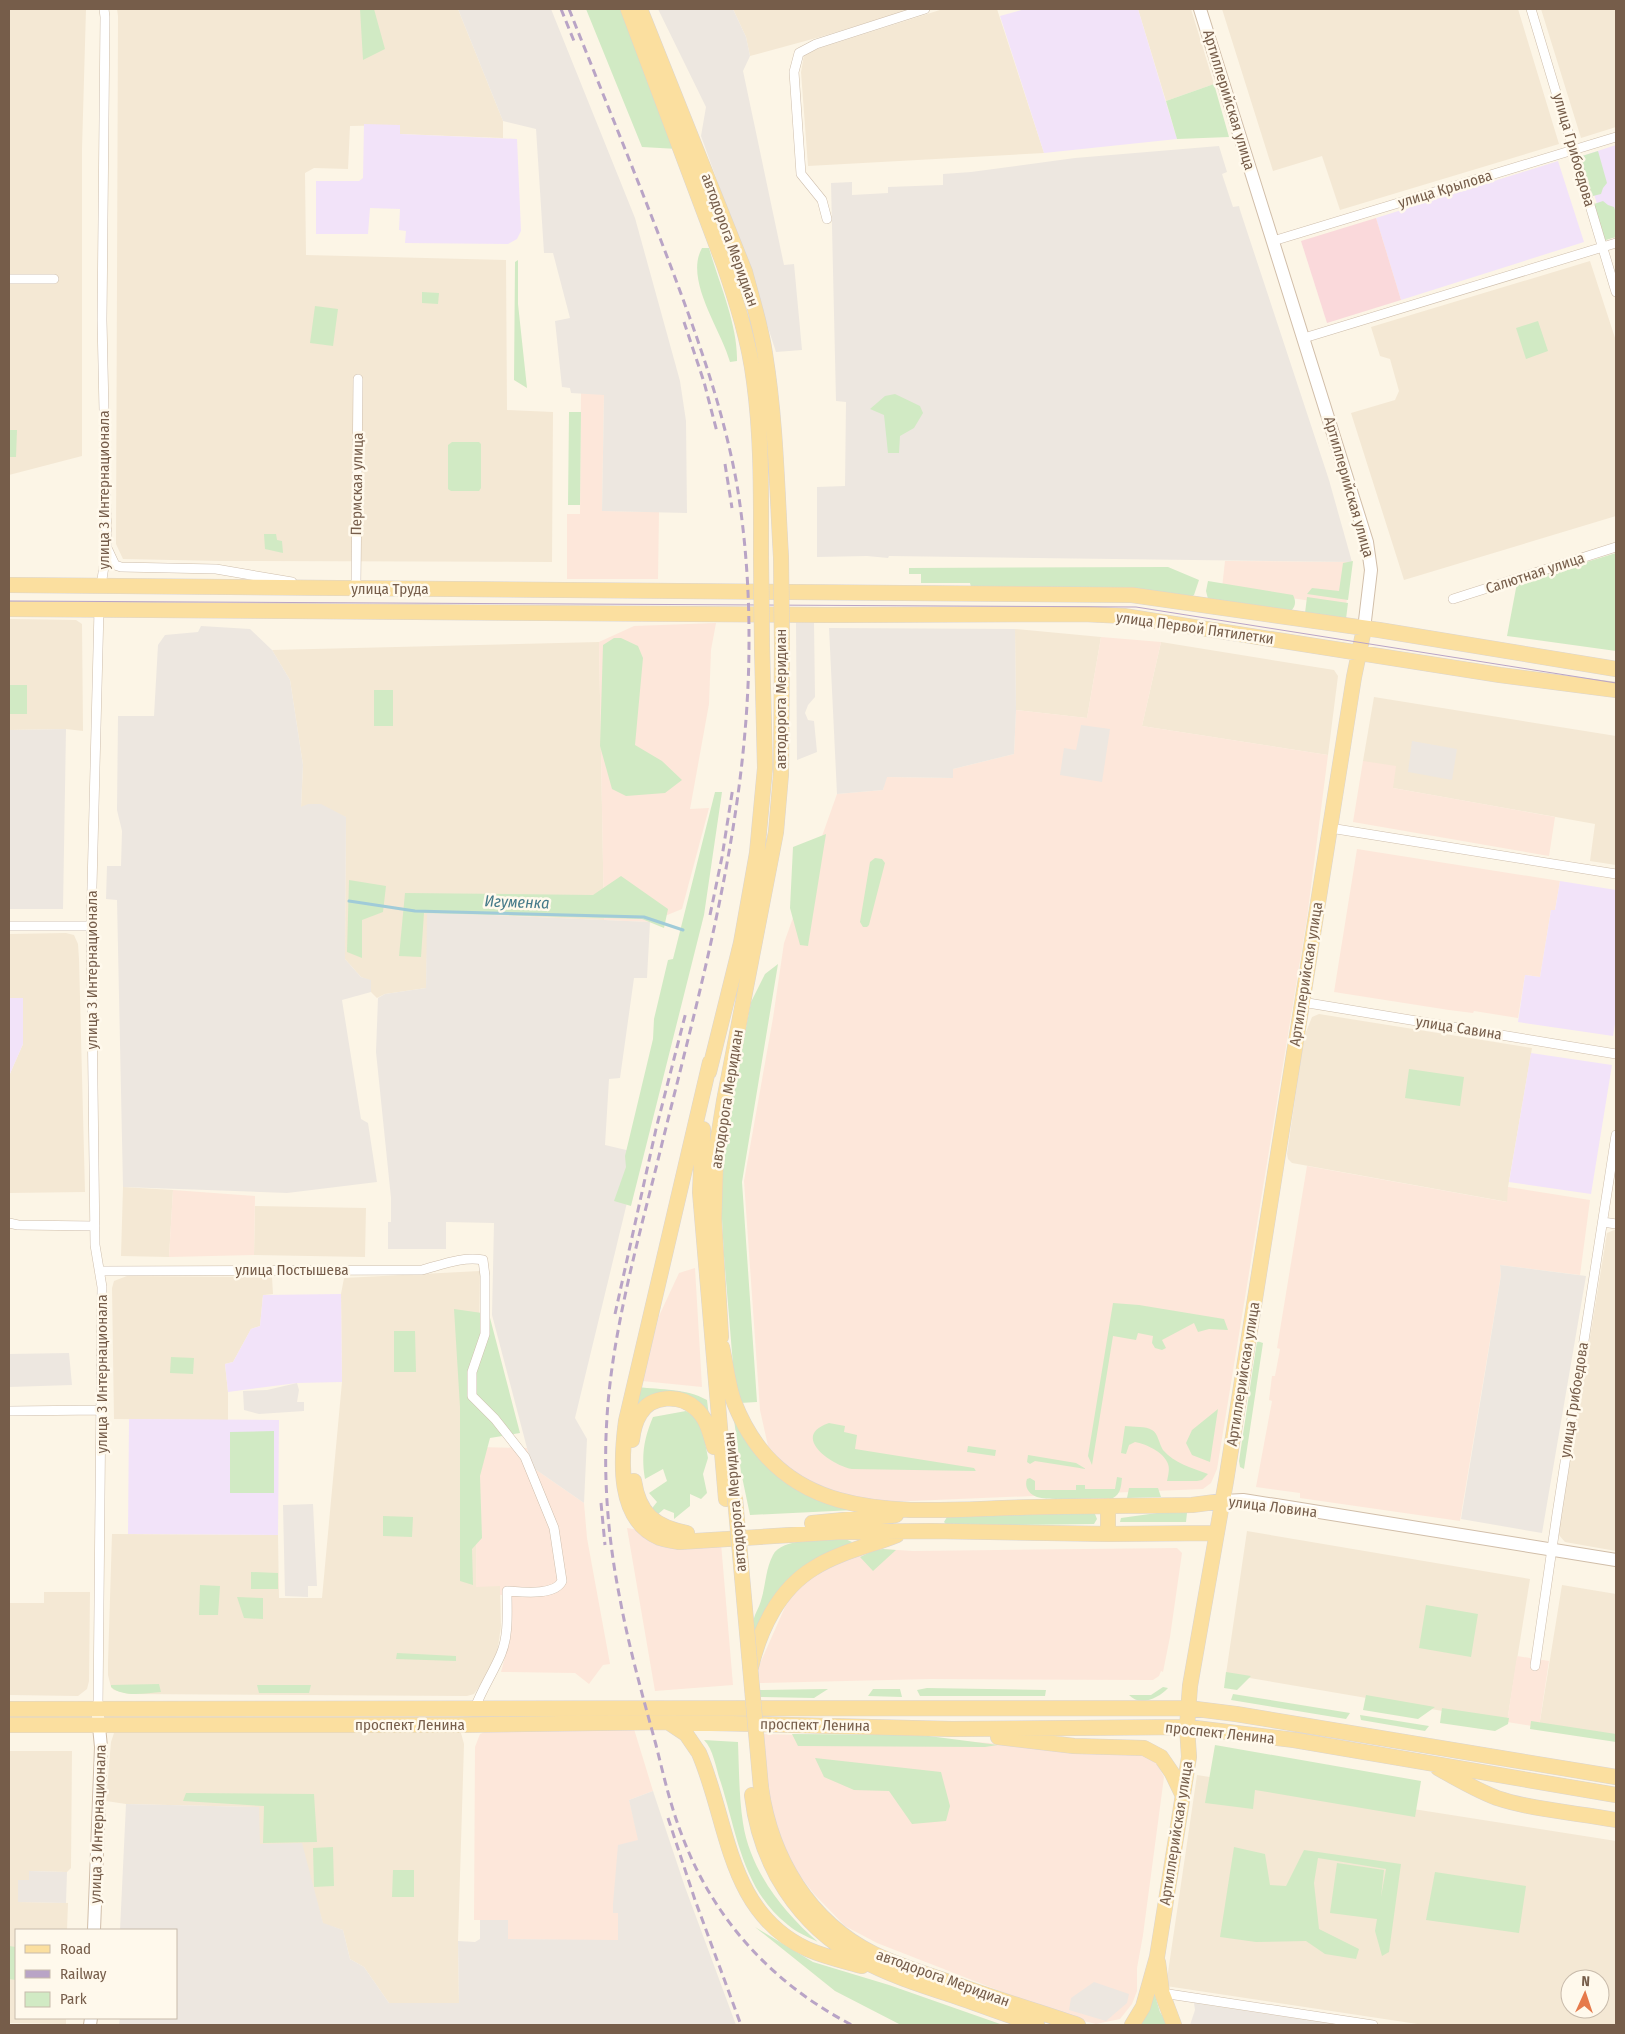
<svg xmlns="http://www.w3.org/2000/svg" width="1625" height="2034" font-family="'Fira Sans Condensed',sans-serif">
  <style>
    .residential { fill: #f4e8d4; fill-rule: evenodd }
    .commercial { fill: #fde7da }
    .industrial { fill: #ede7e0 }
    .education { fill: #f2e3f9 }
    .medical { fill: #fad9db }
    .green { fill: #d1eac4 }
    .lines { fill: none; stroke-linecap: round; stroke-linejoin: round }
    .stream { stroke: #a0cbd8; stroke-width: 3 }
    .street-casing { stroke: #cebeac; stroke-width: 10 }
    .secondary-casing { stroke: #d1bea9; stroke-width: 14 }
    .primary-casing { stroke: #dbd5d0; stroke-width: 16 }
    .street { stroke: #fff; stroke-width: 9 }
    .secondary { stroke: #fff; stroke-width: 12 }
    .primary { stroke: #fbdf9f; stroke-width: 15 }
    .tram { stroke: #b9a4c6; stroke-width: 1 }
    .rail { stroke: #b9a4c6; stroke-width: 3; stroke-dasharray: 8 5; stroke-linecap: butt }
    .primary-bridge-casing { stroke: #dbd5d0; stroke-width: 16; stroke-linecap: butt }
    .primary-bridge { stroke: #fbdf9f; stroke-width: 15 }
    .labels { text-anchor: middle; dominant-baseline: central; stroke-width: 5; stroke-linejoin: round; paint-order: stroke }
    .street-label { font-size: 15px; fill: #765d4a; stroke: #fff9ec }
    .water-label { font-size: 16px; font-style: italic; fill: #447989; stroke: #fff9ec }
  </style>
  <rect width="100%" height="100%" fill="#fcf5e6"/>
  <path class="residential" d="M9,9H86L82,149V456L9,475Z
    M117,9H458L503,121V138L400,134L399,125L350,126L348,169L314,168L305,173L306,255L506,260L507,410L553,412L552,562L220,561L123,559L116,544L118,16Z
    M733,9H912L820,37L750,56L746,37Z
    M943,9H997L1044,153L808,166L801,72L804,55L820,48Z
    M1138,9H1191L1214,84L1166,101Z
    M1222,9H1518L1559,144L1340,210L1322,156L1273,171Z
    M1541,9H1616V127L1581,138Z
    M1590,261L1616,341V516L1404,580L1351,413L1395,400L1399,391L1390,359L1380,356L1371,327Z
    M9,619L76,620L82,624L83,731L66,729L9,730Z
    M1015,629L1101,637L1087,718L1016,710Z
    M599,642L604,920L428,912L426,988L385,994L377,998L371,992V981L361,977L345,959L346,817L301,808L303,765L290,680L272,650Z
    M1161,642L1334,670L1338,676L1328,755L1142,726Z
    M1374,697L1616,736V865L1590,861L1595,824L1393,788L1363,761Z
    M66,933L74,935L78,944L79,959L85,1192L9,1193V1076L23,1044V999L9,998V934Z
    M1319,1014L1532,1048L1508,1187V1202L1292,1163L1288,1159L1287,1154L1304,1037L1312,1017Z
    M123,1187L173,1190L169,1257L121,1256Z
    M255,1206L366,1208L365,1257L254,1255Z
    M1614,1230H1616V1551L1565,1542L1558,1534L1607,1233Z
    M480,1271L476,1586H500L501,1626L497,1654L488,1674L474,1694L467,1696L129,1694L114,1690L111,1687L108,1675V1663L112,1534L278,1535L279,1598H322L342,1382L341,1294L344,1278Z
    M127,1276L272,1277L273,1294L263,1295L260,1326L251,1329L233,1362L225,1364L228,1392V1420L114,1419L112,1288L114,1281Z
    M1247,1531L1530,1579L1507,1722L1226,1674Z
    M1562,1585L1616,1594V1738L1539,1727Z
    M44,1592H90L89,1681L87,1689L78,1696L9,1695V1603H44Z
    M119,1729L455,1732L461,1733L464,1744L458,1941L459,2003H389L364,1967L350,1959L343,1930L323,1924L313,1889L258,1844L259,1807L126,1804L106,1801L111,1742L114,1733Z
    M9,1751H72L71,1868L67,1872L29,1871V1880L18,1892V1902L68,1903L67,1930H16V2018H66V2024L9,2023Z
    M1197,1775L1616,1841V2025H1424L1166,1986ZM1570,1979H1600V2009H1570Z"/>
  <path class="commercial" d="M581,393L604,394L602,511L659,512L658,579H567V514H580Z
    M1225,561L1352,562L1346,606L1222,588Z
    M716,623L711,650L709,704L690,809L709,808L682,909L650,922L604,920L599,642L634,626Z
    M1101,637L1161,642L1142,726L1328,755L1307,918L1217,1469L1211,1483L1203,1489L887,1502L850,1497L807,1480L785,1465L768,1446L760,1410L744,1181L773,1018L784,943L837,794L883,790L886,777L952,778L953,769L1014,754L1016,710L1087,718Z
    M1363,761L1396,766L1393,788L1555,817L1549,856L1353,822Z
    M1357,849L1560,881L1555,910H1551L1540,977L1525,975L1518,1018L1474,1011L1473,1013L1449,1010L1334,992Z
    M1307,1166L1507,1202L1508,1187L1590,1200L1580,1275L1500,1265L1501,1275L1460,1521L1300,1498V1493L1256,1487L1272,1401L1269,1400L1272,1376H1275L1280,1349L1277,1348Z
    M173,1190L255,1196L254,1255L169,1257Z
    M695,1268L702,1387L642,1381L659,1316L679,1273Z
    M477,1447L527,1448L532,1467L584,1503L587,1538L610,1664L603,1665L589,1684L575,1673L501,1672L510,1638V1595H500V1586L476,1587Z
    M627,1528L721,1543L733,1685L655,1691Z
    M866,1548L913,1551L1177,1548L1182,1553L1170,1637L1163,1672L1161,1671L1159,1676L1153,1680L930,1679L760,1683L758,1668L785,1607L796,1590L815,1573Z
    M1517,1656L1549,1661L1539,1727L1507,1722Z
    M634,1729L653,1791L629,1800L639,1840L618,1913V1941L508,1939L507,1920H474L475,1747L480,1734L487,1731Z
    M763,1734L919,1738L1143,1754L1157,1764L1164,1777L1143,1935L1137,1968V1991L1132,2004L1120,2019L1096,2024L1067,2017L877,1943L845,1926L814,1894L794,1868L777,1832L767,1798Z"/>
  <path class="industrial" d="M458,9H551L635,218L680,381L686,421L687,513L602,511L604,395L571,393L570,388L562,387L555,321L570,318L553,253H544L536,129L503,121Z
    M658,9H733L746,37L750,56L743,71L784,265L794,264L802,350L776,352L749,269L701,136L706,107Z
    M1219,146L1227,172L1222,174L1233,207L1239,206L1240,210L1329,480L1352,562L889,556L888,558L867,556L817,557V487L845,486L846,402L836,401L831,183L852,182V195L888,193V187L943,185V174L971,172L1075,158Z
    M796,623H814L815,697L808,705L805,713L808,720L814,721L817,752L797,760Z
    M201,626L250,629L272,650L290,680L303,765L301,807L308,804H321L346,817L345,959L361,977L371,980V992L342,1000L361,1119L368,1123L377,1182L287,1193L123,1187L117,900L106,899L107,866H121L122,831L117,810L118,716H154L158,645L165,635L198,632Z
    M829,628L1015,629L1016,710L1014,754L953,769V778L887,777L883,790L837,794Z
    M1081,725L1110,729L1102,782L1060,775L1064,748L1076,750Z
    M66,729L63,909H9V730Z
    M1412,741L1457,749L1452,780L1408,772Z
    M427,912L650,922L647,978H634L620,1078L609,1079L605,1145L639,1153L575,1418L587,1439L584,1503L532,1467L492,1315L494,1223L446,1222V1249H388V1222H391V1198L376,1052L378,998L385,994L426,988Z
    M1500,1265L1586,1276L1542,1533L1461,1519L1501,1275Z
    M69,1353L72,1385L9,1387V1354Z
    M297,1383L299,1390L297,1402H304V1411L259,1414L244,1410L243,1391L267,1390Z
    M313,1504L317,1586H308V1597L285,1596L283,1505Z
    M653,1791L685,1887L736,2025H119L120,2018H176V1930H120L126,1804L259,1807L260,1844L302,1843L323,1923L343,1930L350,1959L364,1967L389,2003H459L458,1941L475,1942L480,1939V1920H508V1939L618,1940V1913H613V1904L618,1845L638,1840L629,1800Z
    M29,1871L67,1872L66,1903L18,1902V1880H29Z
    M1094,1982L1129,1994L1127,2003L1106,2021L1069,2010L1071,1998Z
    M1194,2003L1340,2025H1190L1195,2010Z"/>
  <path class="education" d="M1025,9H1138L1177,139L1044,153L1000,16Z
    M364,124L400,125V134L517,139L521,231L517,239L508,244L405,243L406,231L399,230L400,209L370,208L368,234H316V181H359L363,178Z
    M1616,145V237L1608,239L1582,156Z
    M1558,161L1584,242L1401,300L1376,218Z
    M1560,881L1616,890V1018L1613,1036L1518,1022L1525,975L1540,977L1551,910H1555Z
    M9,998H23V1044L9,1076Z
    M1531,1053L1612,1065L1591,1194L1509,1182Z
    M341,1294L342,1382L297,1383L228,1392L225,1364L233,1362L251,1329L260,1326L263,1295Z
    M129,1419L279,1420L278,1535L128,1534Z"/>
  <path class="medical" d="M1376,218L1401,300L1327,323L1301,241Z"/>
  <path class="green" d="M360,9H374L385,49L363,60Z
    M586,9H620L678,149L642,147Z
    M1214,84L1229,137L1177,139L1166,101Z
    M1598,151L1607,183L1603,188L1601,194L1589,197L1578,162L1582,156Z
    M1603,201L1608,205L1614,207L1616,213V237L1606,240V242L1602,240L1591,205Z
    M702,248H709C719,283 738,325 737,361L730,362C721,329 684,280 702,248Z
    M518,260V304L527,388L514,380L515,262Z
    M422,292L439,293L438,304L422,303Z
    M315,306L338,309L333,346L310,343Z
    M1538,321L1548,351L1526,359L1516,328Z
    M895,394L920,406L923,413L914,428L900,436L899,453H888L884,415L870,409L885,396Z
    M569,412H581L580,505H568Z
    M9,430H17L16,457H9Z
    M452,442H479L481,444V488L479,491H451L448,489V445Z
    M264,534H276L277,540L282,541L283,553L265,549Z
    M1616,553V651L1507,636L1517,583Z
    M1353,561L1348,600L1307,594L1312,588L1339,591L1343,563Z
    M1168,567L1199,580L1194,595L1191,597L971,587L970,583H921V574H909V568Z
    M1208,581L1293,595C1296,601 1296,606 1291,611L1208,599L1206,591Z
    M1307,597L1348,603L1346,619L1305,613Z
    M614,638H621L638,646L643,658L635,745L662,761L682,780L665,793L626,796L612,789L600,746L603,645Z
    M9,685H27V714H9Z
    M374,690H393V726H374Z
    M715,792H722L704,915L631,1206L614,1201L626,1167L625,1156L653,1039L654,1019L668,960L673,959Z
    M826,834L808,946L800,945L790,908L793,847Z
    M875,858L882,859L885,863L869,925L867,927H863L860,922L870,862Z
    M621,876L668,909L664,928L642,919L424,913L421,957L399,956L405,893L593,895Z
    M349,880L386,886L383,912L362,920V958L347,952Z
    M778,964L742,1182L757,1402L740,1403L734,1377L724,1256L721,1200L723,1147L751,1002L765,974Z
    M1409,1069L1464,1077L1460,1106L1405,1098Z
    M1113,1303L1139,1305L1224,1319L1228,1330L1209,1329L1198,1332L1194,1323L1162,1340L1166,1348L1162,1350L1155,1348L1152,1343L1153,1336L1138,1333L1136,1340L1113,1336L1092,1465L1088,1456Z
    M454,1309L489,1314L520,1433L490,1438L480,1476L482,1538L472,1549L473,1585L460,1581V1407Z
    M394,1331H415L416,1372H394Z
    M1257,1341L1263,1343L1244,1469L1240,1467L1239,1461Z
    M171,1357L194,1358L193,1374L170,1373Z
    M638,1387C662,1390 685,1388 707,1400L709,1417L683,1395L630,1421Z
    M1218,1409L1210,1462L1192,1455L1186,1443L1192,1430Z
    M686,1411L701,1421L708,1458L703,1474L707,1493L701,1499L690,1494V1506L674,1519V1513L664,1509L657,1515L653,1513V1507L657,1502L649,1493L667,1481L663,1469L645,1479C641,1456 644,1438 653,1417Z
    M733,1412L751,1445L854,1510L750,1515L741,1472Z
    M829,1423L845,1426L844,1432L857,1435L855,1449L974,1468L976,1471L852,1469C831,1465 790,1436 829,1423Z
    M1125,1426C1133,1427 1146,1426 1152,1430C1158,1433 1159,1444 1163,1450C1174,1463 1192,1468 1208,1474L1202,1480L1197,1481H1167C1168,1476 1170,1469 1168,1464C1164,1452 1146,1444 1135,1442L1129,1445L1126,1454L1121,1453Z
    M274,1431V1493H230V1432Z
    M968,1446L996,1450L995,1456L967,1452Z
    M1028,1455L1076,1463L1086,1469L1035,1461L1030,1464L1027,1462Z
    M1117,1477L1122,1478C1121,1486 1121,1494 1113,1498C1099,1498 1048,1501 1037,1497C1029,1494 1024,1487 1027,1479L1030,1478L1035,1481V1490H1076V1485H1085V1489H1115Z
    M1129,1488H1158L1161,1497L1127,1498Z
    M1157,1513H1187L1186,1522H1120L1121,1518Z
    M1010,1514H1095L1097,1519L1094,1524L948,1526L944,1522L947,1517Z
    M383,1516L413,1517L412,1537L383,1536Z
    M843,1538L852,1542L803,1570L754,1633C751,1614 758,1614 762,1597C766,1582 766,1568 773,1555C781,1538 826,1539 843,1538Z
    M883,1549L896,1550L873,1571L860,1557L873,1551Z
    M251,1572L278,1573V1589H251Z
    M200,1585L220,1586L218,1615H199Z
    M237,1597L263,1598V1619L244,1618Z
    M1426,1605L1478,1614L1471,1657L1419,1648Z
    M397,1653L456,1656V1661L396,1659Z
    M1226,1672L1251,1676L1237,1690L1224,1688Z
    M159,1684L161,1692C146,1693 124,1698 111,1687V1685Z
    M257,1685H311L309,1693H259Z
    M1163,1687L1168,1688C1159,1698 1140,1707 1129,1695H1151Z
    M927,1688L1046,1690L1045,1696H920L917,1690Z
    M828,1689L814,1698L760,1697L758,1690Z
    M873,1689H900L902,1697L868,1696Z
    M1233,1694L1350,1713L1346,1719L1231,1700Z
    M1366,1695L1435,1707L1418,1719L1363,1710Z
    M1442,1708L1509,1718L1508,1724L1495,1731L1440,1723Z
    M1360,1715L1429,1726L1425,1731L1361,1720Z
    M1531,1721L1616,1734V1742L1530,1729Z
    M792,1734L921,1735L998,1745L985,1747L798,1746Z
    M704,1740L738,1742C739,1769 739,1797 743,1823C750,1870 783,1912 818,1942C808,1937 796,1932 788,1925C743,1890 737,1834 721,1783C716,1770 714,1750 704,1740Z
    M1215,1745L1421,1781L1415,1817L1255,1790L1253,1809L1205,1803Z
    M815,1758L941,1772L950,1806L946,1821L912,1824L889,1791L854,1790L824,1777Z
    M186,1793L314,1794L317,1842L263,1843L264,1806L183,1801Z
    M333,1847L334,1886L314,1887L313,1848Z
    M1234,1847L1265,1854L1270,1885L1286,1886L1304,1850L1401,1864L1389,1952L1382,1956L1375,1931L1377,1919L1330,1913L1337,1863L1384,1870L1381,1897L1386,1869L1318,1858L1314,1883L1319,1929L1359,1949L1356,1959L1325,1954L1306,1941L1256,1942L1220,1937Z
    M393,1870H414V1897H392Z
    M1435,1872L1526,1886L1519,1933L1426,1920Z
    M755,1927L813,1962L889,1985L1003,2025H901L835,1991Z
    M9,1946L16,1947V1980L9,1979Z
    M1152,1986L1160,2012L1168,2025H1138Z"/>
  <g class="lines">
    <path class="stream" d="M349,901L415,911L644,917L683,930"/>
    <defs>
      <path id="street" d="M1531,9L1616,292
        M827,219L822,200L801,174L794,72L799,53L816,44L925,9
        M1273,241L1616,137
        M9,279H54
        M1304,338L1616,243
        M107,548L115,565L121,567L216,569L292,582
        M101,586L107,546L102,320L105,17L104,9
        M356,588L358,379
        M1453,599L1616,547
        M1330,828L1616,874
        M9,926H91
        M1302,1002L1616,1054
        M1603,1222L1616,1224
        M9,1223L18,1225L95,1226
        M100,1271L422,1270C441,1265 463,1256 483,1260L485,1276V1334L472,1372V1396L495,1419L525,1457L554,1528L562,1581C555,1596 522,1592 507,1591C507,1612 509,1635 501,1654C493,1673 482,1689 475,1708
        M9,1411L101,1410
        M1535,1666L1557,1514L1616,1135
        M98,1709L102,1287L95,1245L91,926L99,609
        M1162,1993L1373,2025"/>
      <path id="secondary" d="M1200,9L1367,542L1371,570L1364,629
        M1223,1501L1243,1500L1282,1506L1616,1560
        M94,1930L101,1747L98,1716
        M90,2025L91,2018"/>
      <path id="primary" d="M628,9L724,265C737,303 749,341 754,381C762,439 761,498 761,557
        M640,9L745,272C752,299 761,326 765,354C776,421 777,490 781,557
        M9,585L1132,595L1379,630L1616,669
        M9,609L827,615L1083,614L1124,616L1500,675L1616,690
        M710,1062L626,1421C621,1459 616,1520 660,1538C666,1540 673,1541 679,1542L838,1532L931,1531L1108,1534L1216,1533
        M709,1072L741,943L757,853L765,768L762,647
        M703,1129L700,1192L726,1499
        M721,1337L714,1219L716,1151L724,1101L776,832L781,774L782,647
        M722,1347C726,1365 728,1385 734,1402C781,1523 896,1512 1003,1508C1066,1506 1129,1506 1192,1505L1223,1501
        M632,1440C633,1431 635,1422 640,1414C651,1395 680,1394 695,1408C707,1418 710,1433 714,1447
        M634,1481C639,1514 655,1527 687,1533
        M1108,1506V1534
        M812,1523L896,1515
        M751,1667C760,1629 779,1589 814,1568C839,1552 870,1546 897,1535
        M9,1709L1188,1708L1236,1714L1616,1777
        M668,1722L686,1734L699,1753C729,1823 727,1912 807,1949C825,1957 844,1961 862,1966
        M9,1725H457L668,1722L952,1729L1187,1727L1294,1740L1616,1795
        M998,1737L1074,1746L1144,1748L1161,1757L1172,1773L1183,1796
        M1438,1768C1457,1779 1476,1790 1497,1798C1533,1810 1579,1813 1616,1820
        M761,1788C771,1858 809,1922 874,1954C899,1966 926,1974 952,1983C994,1998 1036,2011 1078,2025
        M752,1795C760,1865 798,1925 860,1959C887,1974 918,1984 948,1994C978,2004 1007,2015 1037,2025
        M1158,1962L1162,1993L1174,2025
        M1132,2025L1143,2007L1157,1957L1189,1757L1187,1727L1190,1686L1226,1481L1354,677L1364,629"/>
    </defs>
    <use href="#street" class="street-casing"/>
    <use href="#secondary" class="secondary-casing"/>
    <use href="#primary" class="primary-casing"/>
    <use href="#street" class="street"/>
    <use href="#secondary" class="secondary"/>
    <use href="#primary" class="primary"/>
    <path class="tram" d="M9,601L1136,607L1616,683"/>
    <path class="rail" d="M561,9L574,41
      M569,9C602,92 636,175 668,259C696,333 723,407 737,485C745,534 749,586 749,635C750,818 700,988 657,1164C637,1244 612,1334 607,1417C603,1477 608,1540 620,1599C629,1648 643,1697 656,1745C664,1777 671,1808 683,1838C714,1920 774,1985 852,2025
      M684,322L704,382L717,432
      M725,464L732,508
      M710,915L722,857L733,787
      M615,1314L656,1129L686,1012
      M601,1503L605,1545
      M668,1818L695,1900L741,2025"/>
    <defs>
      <path id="primary-bridge" d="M761,557L762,647
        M781,557L782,647
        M735,1498L761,1788"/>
    </defs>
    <use href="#primary-bridge" class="primary-bridge-casing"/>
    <use href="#primary-bridge" class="primary-bridge"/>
  </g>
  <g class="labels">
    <g class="street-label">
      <text transform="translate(1229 100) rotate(73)">Артиллерийская улица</text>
      <text transform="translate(1574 150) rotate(74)">улица Грибоедова</text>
      <text transform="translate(1445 189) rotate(-17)">улица Крылова</text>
      <text transform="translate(730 240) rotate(70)">автодорога Меридиан</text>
      <text transform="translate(357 484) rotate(-89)">Пермская улица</text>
      <text transform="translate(1349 487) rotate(74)">Артиллерийская улица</text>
      <text transform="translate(104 490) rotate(-90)">улица 3 Интернационала</text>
      <text transform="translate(1535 573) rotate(-18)">Салютная улица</text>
      <text x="390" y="589">улица Труда</text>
      <text transform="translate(1195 628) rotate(8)">улица Первой Пятилетки</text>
      <text transform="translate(781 699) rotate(-90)">автодорога Меридиан</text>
      <text transform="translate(92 970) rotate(-90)">улица 3 Интернационала</text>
      <text transform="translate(1306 974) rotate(-81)">Артиллерийская улица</text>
      <text transform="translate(1459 1028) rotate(9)">улица Савина</text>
      <text transform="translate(727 1099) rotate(-81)">автодорога Меридиан</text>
      <text x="292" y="1270">улица Постышева</text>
      <text transform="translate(102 1374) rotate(-90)">улица 3 Интернационала</text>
      <text transform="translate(1243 1374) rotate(-81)">Артиллерийская улица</text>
      <text transform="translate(1574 1400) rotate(-81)">улица Грибоедова</text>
      <text transform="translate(735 1502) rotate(-95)">автодорога Меридиан</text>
      <text transform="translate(1273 1507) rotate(7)">улица Ловина</text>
      <text x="410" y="1725">проспект Ленина</text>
      <text transform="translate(815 1725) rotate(1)">проспект Ленина</text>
      <text transform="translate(1220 1733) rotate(6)">проспект Ленина</text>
      <text transform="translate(98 1824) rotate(-88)">улица 3 Интернационала</text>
      <text transform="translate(1176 1833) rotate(-81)">Артиллерийская улица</text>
      <text transform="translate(943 1978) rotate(20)">автодорога Меридиан</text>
    </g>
    <g class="water-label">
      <text transform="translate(517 902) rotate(2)">Игуменка</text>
    </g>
  </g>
  <rect width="1625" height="2034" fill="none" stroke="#765d4a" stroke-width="20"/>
  <rect x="15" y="1929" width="162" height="90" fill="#fff9ec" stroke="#c8bbab"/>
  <rect x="25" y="1945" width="25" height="8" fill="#fbdf9f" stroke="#c8bbab"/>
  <text x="60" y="1954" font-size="15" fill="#765d4a">Road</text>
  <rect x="25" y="1970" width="25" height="8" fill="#b9a4c6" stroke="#c8bbab"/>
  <text x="60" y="1979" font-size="15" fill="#765d4a">Railway</text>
  <rect x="25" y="1992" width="25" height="15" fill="#d1eac4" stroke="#c8bbab"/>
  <text x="60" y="2004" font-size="15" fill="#765d4a">Park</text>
  <g transform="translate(1585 1994) rotate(3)"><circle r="24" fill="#fff9ec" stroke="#c8bbab"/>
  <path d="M0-4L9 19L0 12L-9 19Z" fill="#e67a4b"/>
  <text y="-8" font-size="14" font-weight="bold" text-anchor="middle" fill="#765d4a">N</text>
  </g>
</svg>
